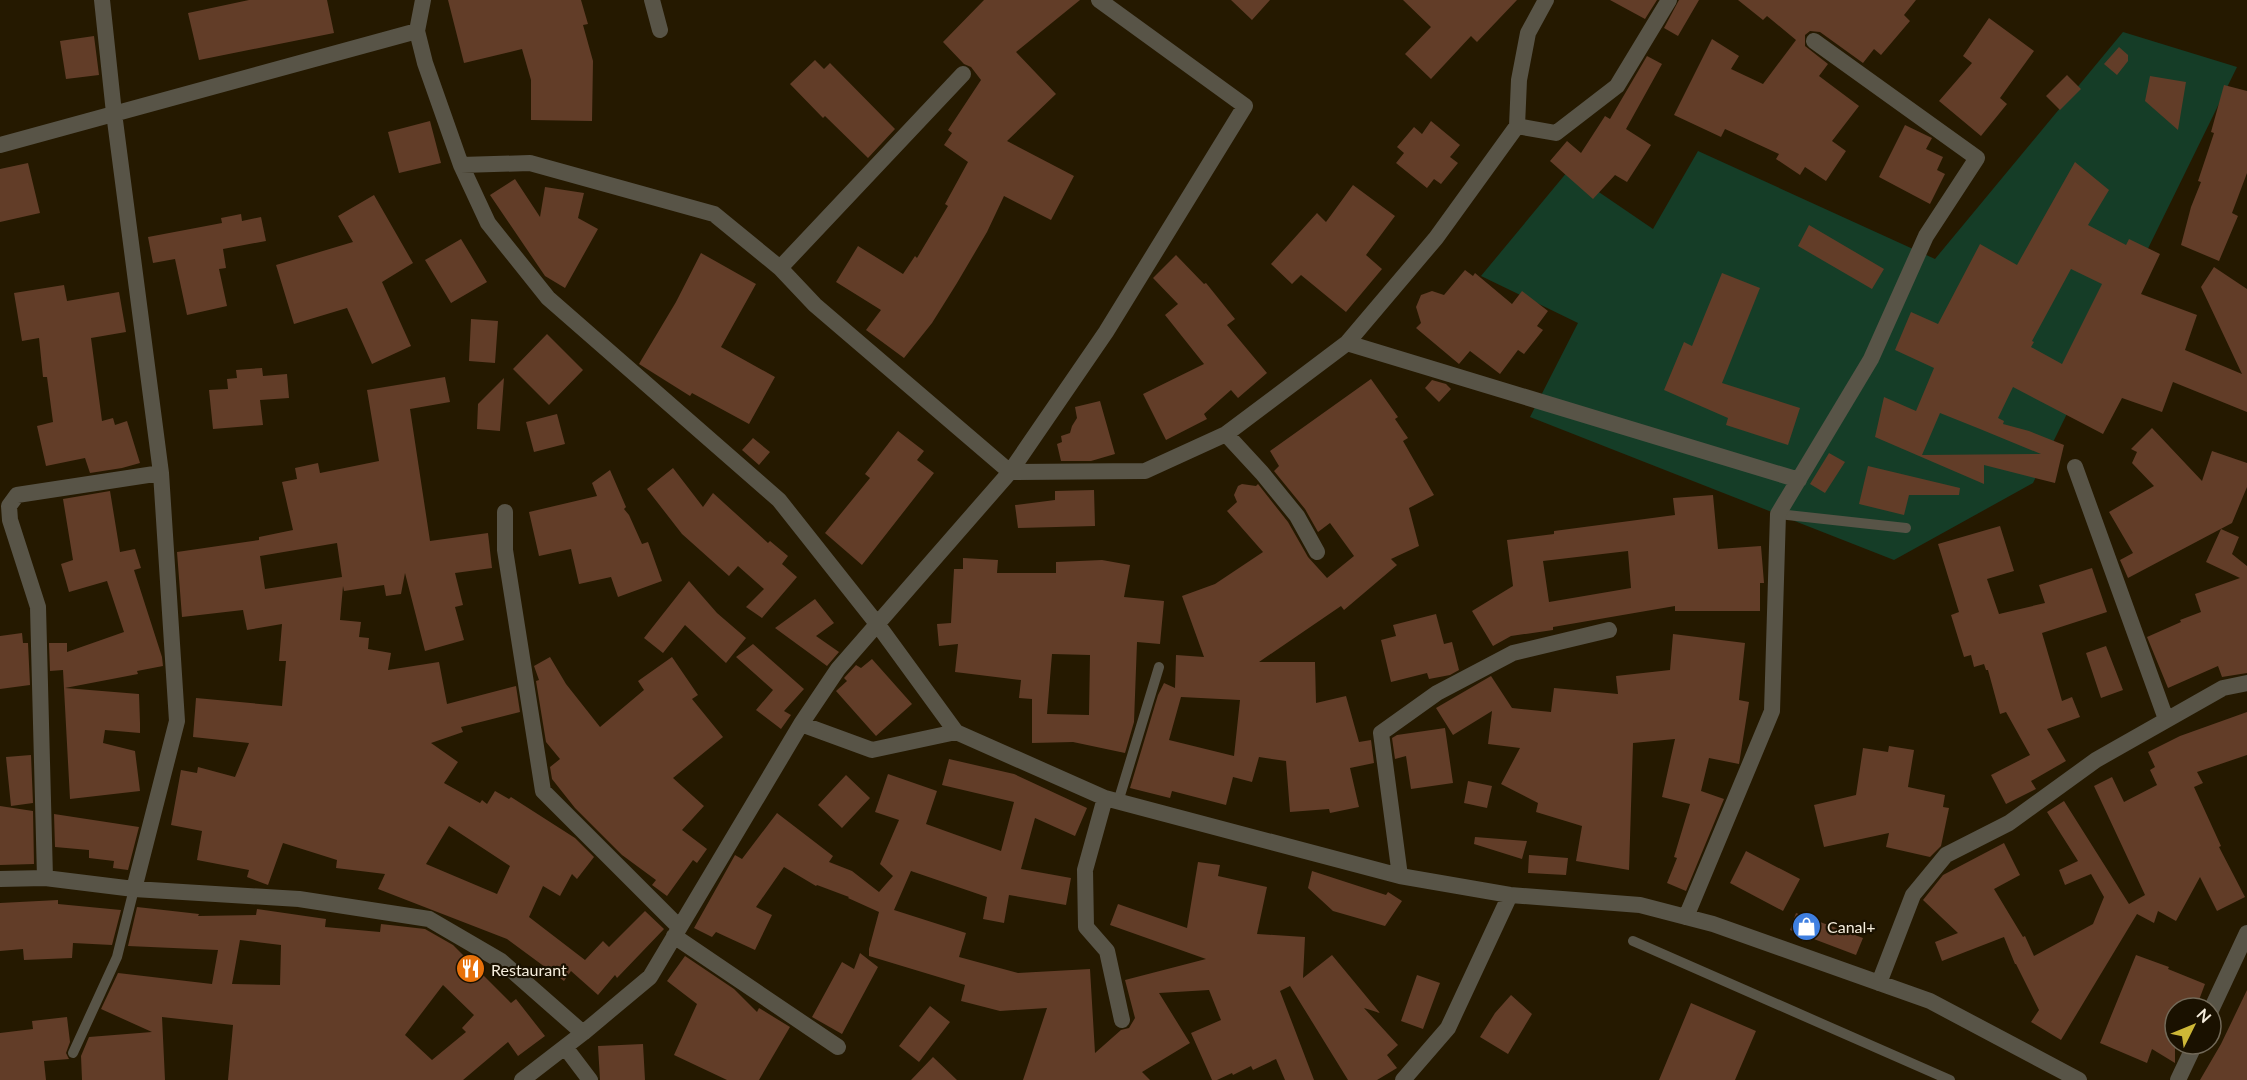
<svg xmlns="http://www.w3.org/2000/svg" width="2247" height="1080" font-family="Lato,sans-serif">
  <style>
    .green { fill: #153d27 }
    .building { fill: #623d28; fill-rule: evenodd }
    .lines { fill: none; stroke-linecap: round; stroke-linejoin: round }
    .service { stroke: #585447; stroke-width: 10 }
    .minor { stroke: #585447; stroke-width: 16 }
    .labels { text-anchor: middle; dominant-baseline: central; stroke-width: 4.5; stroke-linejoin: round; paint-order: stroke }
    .poi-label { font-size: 16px; fill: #f6eedd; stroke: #1a1100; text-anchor: start }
  </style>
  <rect width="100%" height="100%" fill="#251900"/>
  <path class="green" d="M2123,32L2237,67L2033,483L1894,560L1530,417L1578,323L1481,276L1568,171L1653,229L1698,151L1935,259Z"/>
  <path class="building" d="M249,0H327L334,33L199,60L188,13Z
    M448,0H581L588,24L583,25L593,61L592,121L531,120V80L522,49L464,63Z
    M984,0H1080L1016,52L1056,94L1007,141L1074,176L1051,220L1004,196L987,232L957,283L932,323L904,358L866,330L881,310L836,282L858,246L903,274L915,256L917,258L948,206L945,204L968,162L944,145L952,133L948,130L981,80L971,67L964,64L943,42Z
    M1231,0H1270L1252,20Z
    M1403,0H1517L1477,42L1471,36L1431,79L1405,54L1431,27Z
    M1610,0H1657L1645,19Z
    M1679,0H1699L1678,36L1664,28Z
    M1738,0H1916L1904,15L1910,21L1881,55L1874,49L1863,63L1820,32L1810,31L1805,35V46L1828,64L1819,76L1859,106L1832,141L1846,151L1826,181L1805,167L1800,175L1776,159L1779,154L1725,129L1721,137L1674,115L1712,39L1739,56L1731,69L1763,84L1796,40L1767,16L1763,20Z
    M1989,18L2034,51L2000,98L2007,104L1981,136L1939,101L1972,63L1963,56Z
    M94,36L99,75L66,79L60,41Z
    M2119,47L2128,55V61L2117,75L2104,64Z
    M1647,56L1662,64L1626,129L1651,145L1627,182L1615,175L1593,199L1550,161L1567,141L1581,153L1605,116L1610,119Z
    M815,60L824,69L830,63L895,129L868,158L825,116L823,118L790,84Z
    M2067,75L2081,89L2060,110L2046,96Z
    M2150,76L2186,82L2178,130L2145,101Z
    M2224,85L2247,91V173L2232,213L2238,216L2219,261L2181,245L2191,207L2201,182L2198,181L2214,133L2211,132Z
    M430,121L441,163L399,173L388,132Z
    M1431,121L1460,145L1450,157L1458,163L1441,184L1434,179L1427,188L1396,163L1404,153L1397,147L1414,127L1422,134Z
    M1905,125L1932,138L1926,149L1943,157L1937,170L1945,174L1930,204L1879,177Z
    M2075,162L2109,190L2088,225L2126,245L2129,239L2160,254L2141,294L2197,315L2185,350L2242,374L2201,287L2214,267L2247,289V412L2173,382L2162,412L2122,398L2103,434L2013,387L1998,418L2004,421L2003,424L2029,431L2064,445L2055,483L1984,465V484L1875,437L1884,397L1916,411L1934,368L1895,350L1911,312L1938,324L1980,244L2017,265ZM2071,269L2102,284L2062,364L2031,347L2034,342L2032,341ZM1940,413L1980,429L2041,454L1922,455Z
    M28,163L40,213L0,222V169Z
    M515,179L540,217L545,187L584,193L578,218L598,229L565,288L545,276L490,195Z
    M1353,185L1395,216L1366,255L1382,269L1346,312L1301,275L1292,284L1271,264L1317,213L1326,222Z
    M374,195L413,263L382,282L411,346L372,364L347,308L294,324L276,265L353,242L338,216Z
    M241,214L242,221L261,217L266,241L223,249L226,268L219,269L227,306L187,315L175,259L153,263L148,237L222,223L221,218Z
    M1809,225L1884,269L1872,289L1798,246Z
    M461,239L487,282L451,303L425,260Z
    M701,253L756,284L721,347L775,377L749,424L692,393L690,396L639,364L676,302Z
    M1176,255L1204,284L1206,283L1235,319L1227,325L1267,373L1238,398L1231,390L1204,414L1207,419L1166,440L1143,394L1204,364L1165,315L1178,304L1153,278Z
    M1465,270L1473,276L1475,273L1512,304L1522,291L1548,311L1537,326L1543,330L1524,354L1518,350L1500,374L1470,351L1459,364L1416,328L1421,323L1416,307L1421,295L1432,291L1444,295Z
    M1722,273L1760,288L1722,383L1800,408L1788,445L1726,425L1728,418L1664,390L1684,342L1692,346Z
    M64,285L67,301L119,292L126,332L91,338L102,421L113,418L115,425L127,421L140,463L122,468L90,473L85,458L46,466L37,426L53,422L47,377H43L39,338L22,341L14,293Z
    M471,319L498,321L495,363L469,361Z
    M547,334L583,370L549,405L513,369Z
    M262,368L263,376L287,374L289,398L260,400L263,425L213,429L209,390L228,389L227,379L237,378L236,370Z
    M445,377L450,402L410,409L430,541L488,533L492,568L455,573L463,605L455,607L464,640L425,651L405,573L401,594L386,596L384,585L344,591L343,586L340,620L361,622L359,637L369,638L368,649L391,653L388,670L439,662L447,704L516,686L520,712L461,727L463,732L431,743L458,762L444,783L480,803L482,800L487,804L495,791L509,799L511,797L575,838L594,857L577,879L572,874L560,896L543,886L529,917L585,960L603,941L609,947L645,911L664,929L617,978L615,975L598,995L571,971L564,981L507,939L378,889L385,874L336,868L337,860L283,843L268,885L247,877L249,870L197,860L202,831L171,825L181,770L197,773L198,767L235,777L249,743L193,737L196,698L282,706L286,661H279L282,624L247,630L243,610L182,617L177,552L259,540V537L293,530L282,482L297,479L295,468L318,463L320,473L379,461L367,390ZM337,543L342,577L265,589L260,556ZM449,826L510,866L497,894L426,864Z
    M504,378L500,431L477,429L478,404Z
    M1371,379L1398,417L1395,419L1408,438L1403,441L1434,495L1409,508L1419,546L1391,559L1397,565L1344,610L1341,606L1259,662H1315L1316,703L1346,696L1359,742L1371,740L1374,763L1350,768L1359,807L1330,813L1329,809L1290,812L1286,761L1259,757L1252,782L1233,777L1226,805L1172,791L1170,798L1130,788L1158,695L1164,683L1175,688L1176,655L1204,657L1182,596L1215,584L1263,552L1227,511L1237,502L1234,495L1238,486L1242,484L1256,486L1258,484L1288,522L1308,557L1327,578L1354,556L1330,523L1318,532L1305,509L1274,471L1279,466L1270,451ZM1181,697L1240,700L1234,756L1169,740Z
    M1432,380L1446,384L1451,389L1439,402L1425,388Z
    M1100,401L1115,454L1091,461H1061L1057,444L1062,442L1061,436L1070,433L1072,426L1077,418L1075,407Z
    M557,414L565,444L534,452L526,422Z
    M2152,428L2202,481L2212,451L2247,463V487L2232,523L2128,578L2120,560L2133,553L2109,512L2154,486L2132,463L2137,452L2131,449Z
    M898,431L924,451L917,460L934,473L862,565L825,533L870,478L865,474Z
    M753,438L770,452L759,465L742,450Z
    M1829,453L1845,462L1825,493L1810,484Z
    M1868,466L1960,488L1959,495H1909L1904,515L1859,504Z
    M673,468L703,507L713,493L768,543L770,541L788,556L782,564L797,577L762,618L746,607L764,589L738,566L729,576L682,534L647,489Z
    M610,470L626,507L624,509L629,515L642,544L648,542L662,581L618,597L611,577L579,584L571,549L539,556L529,512L597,496L592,483Z
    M1094,490L1095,526L1018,528L1015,505L1055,500V491Z
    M110,491L120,552L135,549L141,568L134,570L162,657L163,666L137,671L138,674L65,688L139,694L140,723V733L105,730L103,743L135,751L140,791L70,799L63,670L50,671L49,643H67V652L124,632L107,581L69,592L61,564L73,560L63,499Z
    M1713,495L1718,549L1761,546L1764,583H1760V611H1675V606L1553,627V630L1511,636L1493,646L1472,611L1513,586L1507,540L1554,534V531L1675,515L1673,498ZM1628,551L1631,588L1549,602L1543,561Z
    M2000,526L2014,571L1987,579L1999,614L2045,603L2039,585L2092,568L2107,612L2042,633L2062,701L2072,697L2080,717L2047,729L2066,761L2031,781L2036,789L2006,804L1991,775L2030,755L2006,712L2000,714L1988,670H1986L1984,664L1974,667L1971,655L1964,657L1951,615L1959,612L1938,544Z
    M2221,529L2239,537L2232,554L2247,566V673L2222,677L2218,666L2168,688L2147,637L2181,622L2180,620L2201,612L2195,594L2240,578L2206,562Z
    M963,558L998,560L997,573H1056V562L1102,560L1130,565L1124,597L1164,601L1160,644L1137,642L1134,722L1125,753L1073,742L1032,743V699L1019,698L1021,680L955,672L958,644L939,646L937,624L951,623L954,569H963ZM1052,654L1090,655L1089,715L1047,714Z
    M689,581L717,613L746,638L726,663L685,625L663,653L644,638Z
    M815,599L834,623L816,636L839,652L827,666L775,628Z
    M1436,614L1444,644L1452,642L1459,670L1450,675L1429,679L1427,673L1391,682L1381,640L1396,636L1393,625Z
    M22,633L23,643H28L30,685L0,689V636Z
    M1673,634L1745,643L1739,700L1749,702L1739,764L1709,758L1701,791L1724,799L1686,891L1667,883L1677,858L1674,857L1690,804L1662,797L1675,739L1633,743L1629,870L1576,861L1582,826L1536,812L1538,803L1501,784L1520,748L1488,744L1492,711L1453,735L1436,708L1491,676L1512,708L1551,712L1554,688L1618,694L1616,676L1670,670Z
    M753,644L804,689L784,711L791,715L781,729L756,710L773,690L736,657Z
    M2106,646L2123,690L2101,698L2086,653Z
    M550,657L566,684L600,727L644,690L638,681L672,657L698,695L692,699L723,737L673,778L704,806L682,830L707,849L697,863L693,860L667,896L652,885L656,880L622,855L575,808L552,779L550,767L560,759L546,742L536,681L539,680L534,666Z
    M872,659L912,704L876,736L836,691L847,681L844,678L856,665L861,668Z
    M2247,712V755L2197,772L2203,783L2194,787L2221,846L2219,847L2245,897L2217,911L2200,877L2176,921L2158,911L2154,923L2137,914L2061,1040L2031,1022L2039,1010L2016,964H2015L2004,937L1942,961L1935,942L1958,933L1923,900L1943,875L2004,843L2020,875L1994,889L2023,937L2025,936L2034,956L2093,924L2104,897L2091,874L2065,885L2059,870L2078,861L2047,812L2064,801L2129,904L2145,895L2094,786L2112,777L2124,802L2157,785L2150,770L2155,767L2148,752L2180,736Z
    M1445,728L1453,783L1411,789L1406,756L1395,759L1392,738L1397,735Z
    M1889,746L1914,750L1908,787L1945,795L1943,807L1949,808L1941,846L1930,857L1886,847L1889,833L1824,847L1814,805L1856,795L1863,748L1888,752Z
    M31,755L33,803L11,806L6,757Z
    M949,759L1014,774L1087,808L1075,836L1035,818L1021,869L1071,878L1066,905L1009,895L1004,923L983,919L987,897L911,871L894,910L966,933L959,957L1018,973L1090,969L1095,1053L1121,1030L1129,1028L1135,1018L1125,980L1206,959L1110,925L1118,904L1187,928L1198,862L1220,865L1218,876L1267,887L1257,934L1305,937L1303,978L1332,955L1380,1013L1364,1008L1398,1045L1387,1055L1397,1068L1377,1080H1348L1290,986L1280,991L1314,1080H1285L1276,1059L1253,1070L1251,1066L1233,1075L1232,1073L1217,1080H1212L1191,1033L1221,1020L1209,990L1159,993L1190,1043L1142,1072L1150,1080H1023L1047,1008L1000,1011L961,1001L965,985L869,956V949L879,912L848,898L849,897L817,885L816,886L784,867L756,907L772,915L755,950L716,932L712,937L694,928L735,855L742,859L777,813L833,856L829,862L852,871L879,892L893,876L880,864L899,820L875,812L888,774L937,791L926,824L1001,851L1014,802L942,785Z
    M846,775L870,798L842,828L818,805Z
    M1468,781L1492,786L1487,808L1464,803Z
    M0,806L33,811L34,864L0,865Z
    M54,814L139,827L128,870L113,868L114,861L89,858V850L55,847Z
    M1475,837L1527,841L1522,859L1474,844Z
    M1746,851L1800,879L1783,911L1730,883Z
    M1529,855L1568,858L1566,875L1528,873Z
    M1312,871L1386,895L1388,892L1402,901L1385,926L1333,911L1308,888Z
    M58,900V904L121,910L112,945L73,943L72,958L24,960L23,949L0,951V903Z
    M137,907L199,914L198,916L256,915L257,909L326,919L325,927L380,932L381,924L425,929L453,945L511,1003L516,999L545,1036L518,1056L508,1042L463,1080H228L233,1025L162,1017L165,1080H82L81,1056L89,1037L152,1032L101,1009L118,973L212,984L218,950L128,946ZM240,940L281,945L280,985L232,984ZM443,985L474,1015L462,1028L466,1032L432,1060L405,1035Z
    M1796,913L1863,938L1856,955L1790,930Z
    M860,953L878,967L842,1034L812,1017L842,962L854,969Z
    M2136,955L2169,967L2168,969L2205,984L2196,1008H2175V1063L2152,1049L2147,1063L2100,1043Z
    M685,956L734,989L757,1012L759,1008L790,1027L759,1080H727L674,1055L697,1004L667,981Z
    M1417,975L1440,983L1423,1029L1401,1021Z
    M2247,990V1080H2200L2221,1044Z
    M1511,995L1532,1014L1508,1054L1480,1037L1495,1013Z
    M1691,1003L1756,1031L1735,1080H1659Z
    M930,1006L950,1022L919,1062L899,1046Z
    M67,1017L70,1042L66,1053L69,1059L44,1061L46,1080H0V1033L33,1029L32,1021Z
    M643,1044L645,1080H600L598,1046Z
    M933,1057L957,1080H911Z"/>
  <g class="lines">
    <path class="service" d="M1778,514L1906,528
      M1118,802L1159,667
      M1633,941L1950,1080
      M73,1053L117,957L134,889"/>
    <path class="minor" d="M102,0L114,113L161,473L177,721L134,889
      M423,0L417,31L425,63L461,165L488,223L548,298L779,500L878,625L956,732L1105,798L1400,876L1510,895L1640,905L1713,924L1930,1001L2079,1080
      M652,0L660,30
      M1517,126L1556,133L1617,86L1669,0
      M0,145L417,31
      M461,165L530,163L714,214L780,268L815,305L1010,472L1145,471L1226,434L1347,343L1436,238L1517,126L1519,80L1528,33L1546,0
      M780,268L963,74
      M1347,343L1799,480
      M1226,434L1262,473L1297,516L1317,552
      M2075,467L2166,719
      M505,512V550L543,791L679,927
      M801,724L872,750L956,732
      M1105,798L1085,870L1086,927L1107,951L1122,1020
      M1400,876L1381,733L1437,693L1513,653L1609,630
      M45,878L38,607L10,520L9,506L17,495L161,473
      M0,879L45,878L134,889L299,899L429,919L501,961L583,1033
      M1686,917L1772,711L1778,514L1871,359L1926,236L1977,158L1814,41
      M674,936L838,1047
      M1879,983L1913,895L1946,855L2009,823L2096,760L2223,688L2247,683
      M2211,1010L2247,933
      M565,1047L590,1080
      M522,1080L583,1033L650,977L801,724L838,669L1010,472L1106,332L1245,106L1099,0
      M1403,1080L1448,1028L1510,895
      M2178,1080L2195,1044"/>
  </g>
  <defs>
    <symbol id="shop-disc" viewBox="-11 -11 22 22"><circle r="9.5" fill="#3f7fe0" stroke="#1a1100"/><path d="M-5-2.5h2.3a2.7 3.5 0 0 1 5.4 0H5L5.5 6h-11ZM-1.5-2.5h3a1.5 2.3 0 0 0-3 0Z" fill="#fff"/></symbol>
    <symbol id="restaurant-disc" viewBox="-11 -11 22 22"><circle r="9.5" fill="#e8710a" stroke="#1a1100"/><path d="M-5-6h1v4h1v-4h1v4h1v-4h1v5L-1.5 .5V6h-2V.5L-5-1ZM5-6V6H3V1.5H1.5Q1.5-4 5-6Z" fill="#fff"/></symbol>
  </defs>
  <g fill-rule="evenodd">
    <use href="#shop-disc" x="1790" y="910" width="33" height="33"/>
    <use href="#restaurant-disc" x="454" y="952" width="33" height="33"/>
  </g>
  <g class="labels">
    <g class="poi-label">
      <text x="1827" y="926">Canal+</text>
      <text x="491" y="969">Restaurant</text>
    </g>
  </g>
  <g transform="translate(2193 1026) rotate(47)"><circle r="28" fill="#1a1100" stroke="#726958" stroke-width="1.5"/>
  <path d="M0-4.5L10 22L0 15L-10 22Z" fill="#ceb837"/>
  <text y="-9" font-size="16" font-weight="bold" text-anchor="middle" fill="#f6eedd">N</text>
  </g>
</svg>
